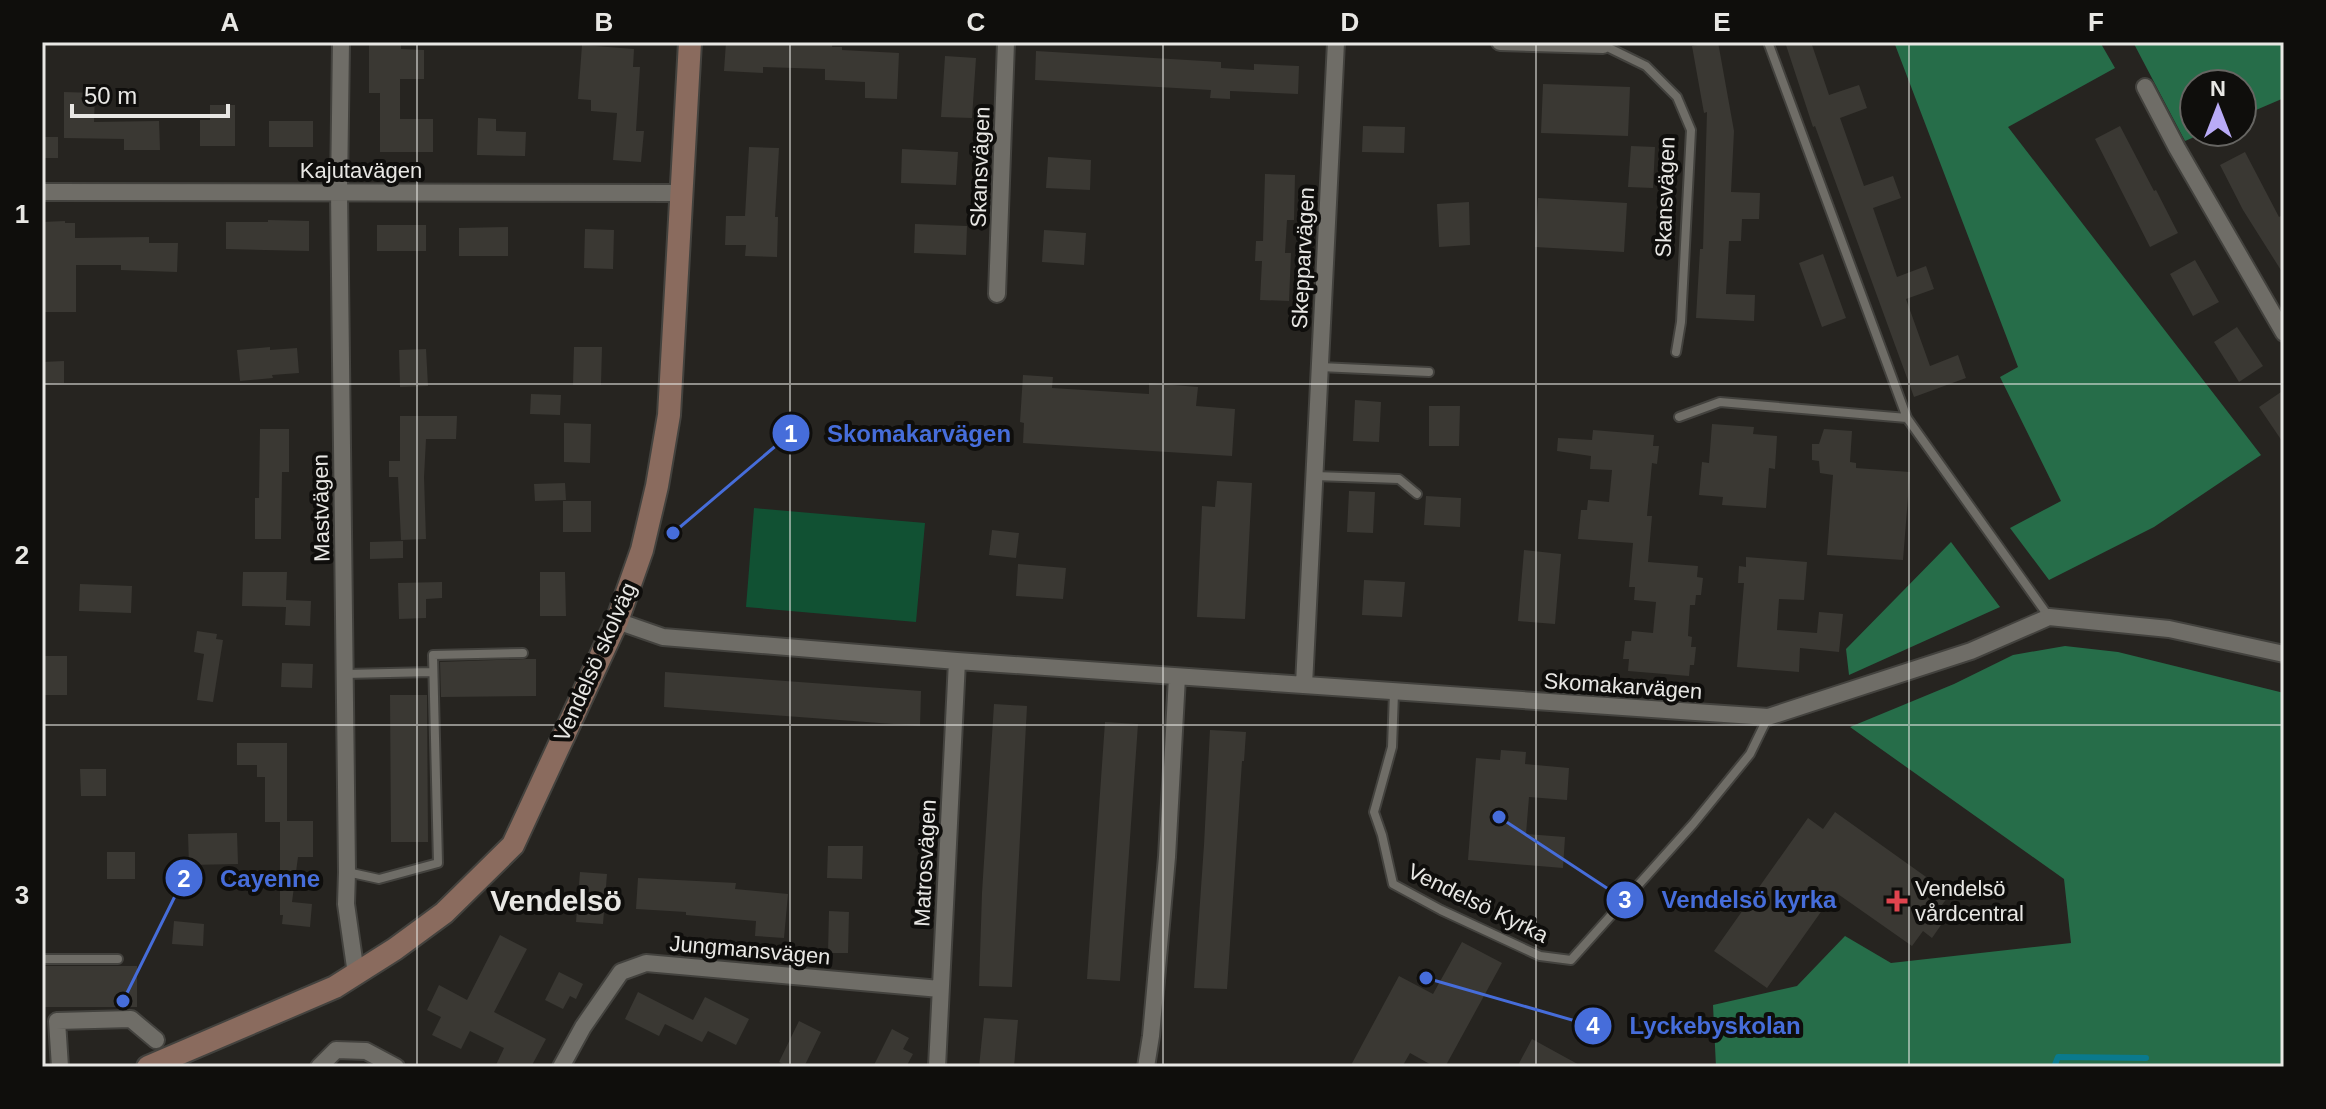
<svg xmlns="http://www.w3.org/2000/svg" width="2326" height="1109" font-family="Helvetica,sans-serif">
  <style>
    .green { fill: #115133 }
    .forest { fill: #266d49 }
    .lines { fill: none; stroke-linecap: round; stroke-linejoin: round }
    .stream { stroke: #0a7a8d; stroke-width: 6 }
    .building { fill: #3a3833 }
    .lane-casing { stroke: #43423e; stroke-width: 12 }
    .street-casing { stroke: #43423e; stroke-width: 20 }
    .secondary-casing { stroke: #43423e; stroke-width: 26 }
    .lane { stroke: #6f6d67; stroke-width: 8 }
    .street { stroke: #6f6d67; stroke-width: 16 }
    .secondary { stroke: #8a6b5e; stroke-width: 22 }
    .grid { fill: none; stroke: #e8e7e4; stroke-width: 2; stroke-opacity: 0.55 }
    .health-dot { fill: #e0444e; stroke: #0f0e0c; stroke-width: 3 }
    .labels { text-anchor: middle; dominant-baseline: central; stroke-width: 8; stroke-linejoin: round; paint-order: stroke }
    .street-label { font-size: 22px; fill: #e8e7e4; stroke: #0f0e0c }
    .poi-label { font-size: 22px; fill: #e8e7e4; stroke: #0f0e0c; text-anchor: start }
    .district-label { font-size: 30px; font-weight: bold; fill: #e8e7e4; stroke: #0f0e0c }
    .leader { fill: none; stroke: #466dda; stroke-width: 3 }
    .callout-dot { fill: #466dda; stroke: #0f0e0c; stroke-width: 3 }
    .mark-label { font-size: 24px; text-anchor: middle; font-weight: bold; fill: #fff }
    .callout-label { font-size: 24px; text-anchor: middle; font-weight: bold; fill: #466dda; stroke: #0f0e0c; stroke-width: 8; stroke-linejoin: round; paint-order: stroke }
    .neatline { fill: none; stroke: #e8e7e4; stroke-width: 3 }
    .grid-label { font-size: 26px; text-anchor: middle; font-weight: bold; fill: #e8e7e4 }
  </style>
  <rect width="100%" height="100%" fill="#262420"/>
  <path class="green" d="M754,508L925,523L916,622L746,607Z"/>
  <path class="forest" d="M1894,42H2100L2115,68L2008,127L2261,455L2154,527L2049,580L2010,528L2061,501L2000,377L2018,367Z
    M2133,42H2284V98L2242,116V84H2194V132H2206L2185,141Z
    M1951,542L2000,607L1849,675L1846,649Z
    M2065,646L2118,652L2284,693V1067H1716L1713,1005L1797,986L1845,936L1891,963L2071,943L2064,879L1850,727L1954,684L2013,655Z"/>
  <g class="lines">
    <path class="stream" d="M2054,1067L2058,1057L2146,1058"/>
  </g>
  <path class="building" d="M726,42H833L832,47H842V50L899,53L897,99L865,98V82L825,80V69L763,67V73L724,71Z
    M1712,42H1718L1734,131L1731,192L1760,193L1759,219H1742L1741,241H1729L1726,294L1755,295L1754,321L1696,318L1700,249H1703L1707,112L1704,113L1692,46Z
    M1785,42H1811L1829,95L1859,85L1867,108L1840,118L1864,186L1893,176L1901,198L1873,208L1897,277L1926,266L1934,289L1906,299L1930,366L1958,355L1966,378L1914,397L1815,126L1813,127Z
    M369,44H401V49L424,50V79H400V119H433V152H380V93H369Z
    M582,45L634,49L633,67H640L636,131H644L641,162L613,160L617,113L591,111V100L578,99Z
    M1036,51L1221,62V68L1254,70V64L1299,66L1298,94L1230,91V99L1210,98L1211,90L1035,80Z
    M945,56L976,58L972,118L941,117Z
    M1543,84L1630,87L1628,136L1541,133Z
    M64,92L95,93L94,122L159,121L160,150H124V139L64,138Z
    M210,105H235V146H200V120H210Z
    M478,118L496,119V131L526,132L525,156L477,155Z
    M269,121H313V147H269Z
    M1363,126L1405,127L1404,153L1362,152Z
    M2120,126L2154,191L2156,190L2178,233L2150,247L2095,139Z
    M42,137H58V158H42Z
    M1631,146L1655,147L1653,188L1628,187Z
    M749,147L779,148L775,217H778L777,257L745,256L746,245H725L726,216H745Z
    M902,149L958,152L956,185L901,183Z
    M2245,152L2279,217L2284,214V275L2243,210L2220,165Z
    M1048,157L1091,160L1090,190L1046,188Z
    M1265,174L1295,175L1294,220H1287L1285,253H1291L1289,301L1260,300L1262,261H1255L1256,241H1263Z
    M1538,198L1627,203L1624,252L1535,247Z
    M1469,202L1470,245L1439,247L1437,204Z
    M268,220L309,221V251L226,249V222H268Z
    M65,221V223H75V238L149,237V243H178L177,272L121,270V265H76V312H44L42,222Z
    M915,224L967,226L966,255L914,253Z
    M377,225H426V251H377Z
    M508,227V256H459V228Z
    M585,229L614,230L613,269L584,268Z
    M1044,230L1086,233L1084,265L1042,262Z
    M1823,254L1846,318L1822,327L1799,263Z
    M2195,260L2219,302L2193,316L2170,274Z
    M2237,327L2263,366L2239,382L2214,342Z
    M270,347V350L297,348L299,373L272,375L273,378L240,381L237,350Z
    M574,347H602L601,385H573Z
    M426,349L428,386L400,387L399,350Z
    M64,361V383L42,384V362Z
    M1023,375L1053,377L1052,388L1149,394V383L1198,387L1196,406L1235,409L1232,456L1023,443L1024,423L1020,422Z
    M2284,390V444L2259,407Z
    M531,394L561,395L560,415L530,414Z
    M1355,400L1381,402L1379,442L1353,441Z
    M1429,406H1460L1459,446H1429Z
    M400,416H457L456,439H426L424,477L426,539L401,540L398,477H389V461H400Z
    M564,423L591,424L590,463L564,462Z
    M1712,424L1754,427L1753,434L1777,436L1775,469L1769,468L1766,508L1722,505L1723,497L1699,495L1702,462L1709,463Z
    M260,429H289V472H282L281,539H255V498H259Z
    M1824,429L1852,431L1850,462L1856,463V468L1910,472L1903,560L1827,555L1833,475L1820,473L1819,461L1812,460V444H1819Z
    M1593,430L1654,435L1653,446H1659L1657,464L1652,463L1651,474L1647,516H1652L1648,562L1698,566L1697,577L1703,578L1701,595H1696L1695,605H1690L1688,636L1692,637L1691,647H1696L1694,665H1690L1689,676L1628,671L1629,659H1623L1625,641H1631L1632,631L1653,633L1656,602L1634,600L1635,587H1629L1633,543L1578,539L1581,510H1587L1588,500L1609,502L1612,470L1590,469L1591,456L1557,451L1558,438L1592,440Z
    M1217,481L1252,483L1245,619L1197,617L1202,506L1215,507Z
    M565,483L566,500L535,501L534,484Z
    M1349,491L1375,492L1373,533L1347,532Z
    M1426,496L1461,498L1460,527L1424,525Z
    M563,501H591V532H563Z
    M992,530L1019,533L1016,558L989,555Z
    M403,541V558L370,559V542Z
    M1524,550L1561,554L1555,624L1518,621Z
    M1746,557L1807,562L1804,600L1779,599L1777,630L1817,633L1819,612L1843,614L1839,652L1800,648L1799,672L1737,667L1744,583H1738L1739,566L1746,567Z
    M1018,564L1066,568L1063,599L1016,596Z
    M243,572H287L286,600L311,601L310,626L285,625L286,607L242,606Z
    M540,572H565L566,616H540Z
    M1364,580L1405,582L1402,617L1362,615Z
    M442,582V598L426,599V618L399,619L398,583Z
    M80,584L132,586L131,613L79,611Z
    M197,631L217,634L216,639L223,640L213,702L197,700L204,654L194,652Z
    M42,656H67V695H42Z
    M527,659H536V696L441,697L440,662Z
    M282,663L313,664L312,688L281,687Z
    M665,672L921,691L920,726L664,707Z
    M390,695H427L428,842H391Z
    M994,704L1027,706L1012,987L979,986L982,893Z
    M1105,722L1138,724L1120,981L1087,979Z
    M1210,730L1246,732L1244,761H1242L1227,989L1194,988L1204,845Z
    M237,743H287V821H313V857H298L292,902L312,904L310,927L282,924L283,915H280V822H265V777H257V765H237Z
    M1501,750L1526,752L1525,764L1569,768L1567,800L1529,797L1526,834L1565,837L1563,868L1468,860L1476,758L1500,760Z
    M80,769H106V796H81Z
    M1835,812L1950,894L1939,909L1948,915L1932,938L1923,931L1912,946L1835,892L1767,988L1714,951L1808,818L1823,829Z
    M237,833L238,864L189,865L188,834Z
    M828,846H863L862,879L827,878Z
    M107,852H135V879H107Z
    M580,872L607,874L603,924L576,922Z
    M638,878L736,883L735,889L788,894L784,938L755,936L756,921L686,915V912L636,909Z
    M829,911L849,912L848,953H828Z
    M174,921L204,924L203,946L172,944Z
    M500,935L527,949L494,1012L546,1039L531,1067H495L504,1048L470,1031L461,1049L432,1035L441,1017L427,1010L439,985L467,1000Z
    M1462,942L1502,963L1445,1067H1435L1410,1053L1402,1067H1350L1399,976L1433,994Z
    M42,966H137V1007H42Z
    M559,972L583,984L576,999L570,996L563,1009L545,1000Z
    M638,992L693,1020L705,997L749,1019L736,1045L708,1031L702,1042L665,1024L659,1036L625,1019Z
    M984,1018L1018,1020L1014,1067H979Z
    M799,1021L821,1032L804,1067H789L779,1062Z
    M892,1029L909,1038L903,1049L913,1054L906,1067H873Z
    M1532,1039L1583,1067H1517Z"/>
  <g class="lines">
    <defs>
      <path id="lane" d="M1768,42L1907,418L2049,617
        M1603,45L1646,66L1677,97L1691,130L1681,322L1676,352
        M1320,367L1429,372
        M1679,417L1720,402L1907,418
        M1315,476L1399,479L1417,494
        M345,674L433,672
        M1394,693L1392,747L1374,812L1382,835L1393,884L1441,910L1540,956L1571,960L1693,824L1750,754L1768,717
        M347,872L379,879L438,863L433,655L523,653
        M42,959H118"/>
      <path id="street" d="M341,42L339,191L347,872L346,904L356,974
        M1500,42L1603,45
        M2145,87L2177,148L2284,333
        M42,192L681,193
        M997,294L1006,42
        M617,621L663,637L957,661L1768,717L1971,651L2049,617L2169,629L2284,654
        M1304,685L1336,42
        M60,1067L57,1021L131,1019L156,1040
        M319,1067L336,1050L366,1051L396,1067
        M561,1067L583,1027L621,972L646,963L940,989
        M937,1067L957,661
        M1146,1067L1151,1036L1167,857L1177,677"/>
      <path id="secondary" d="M148,1067L335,987L395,949L444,913L513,845L617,621L642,550L657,486L669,415L690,42"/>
    </defs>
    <use href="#lane" class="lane-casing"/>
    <use href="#street" class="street-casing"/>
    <use href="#secondary" class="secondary-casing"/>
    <use href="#lane" class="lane"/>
    <use href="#street" class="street"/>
    <use href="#secondary" class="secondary"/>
  </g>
  <path class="grid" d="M417,42V1067M790,42V1067M1163,42V1067M1536,42V1067M1909,42V1067M42,384H2284M42,725H2284"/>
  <path class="health-dot" d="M1893 889h8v8h8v8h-8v8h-8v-8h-8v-8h8z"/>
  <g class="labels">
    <g class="street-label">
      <text transform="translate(980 167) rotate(-88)">Skansvägen</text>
      <text x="361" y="170">Kajutavägen</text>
      <text transform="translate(1665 197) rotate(-88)">Skansvägen</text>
      <text transform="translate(1303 258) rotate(-87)">Skepparvägen</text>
      <text transform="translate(321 508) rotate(-91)">Mastvägen</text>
      <text transform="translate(595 662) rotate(-66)">Vendelsö skolväg</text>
      <text transform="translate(1623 686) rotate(4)">Skomakarvägen</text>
      <text transform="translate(925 863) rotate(-87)">Matrosvägen</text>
      <text transform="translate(1478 903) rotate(26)">Vendelsö Kyrka</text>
      <text transform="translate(750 950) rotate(5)">Jungmansvägen</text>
    </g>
    <g class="poi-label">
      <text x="1915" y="888">Vendelsö<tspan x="1915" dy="25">vårdcentral</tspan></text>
    </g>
    <g class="district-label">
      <text x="556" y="900">Vendelsö</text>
    </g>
  </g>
  <path class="leader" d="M673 533L791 433M123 1001L184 878M1499 817L1625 900M1426 978L1593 1026"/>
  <g class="callout-dot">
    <circle cx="673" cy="533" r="8"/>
    <circle cx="123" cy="1001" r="8"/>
    <circle cx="1499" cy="817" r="8"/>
    <circle cx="1426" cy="978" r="8"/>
    <circle cx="791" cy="433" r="20"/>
    <circle cx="184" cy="878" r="20"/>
    <circle cx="1625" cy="900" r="20"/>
    <circle cx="1593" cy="1026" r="20"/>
  </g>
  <g class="mark-label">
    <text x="791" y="442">1</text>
    <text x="184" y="887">2</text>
    <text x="1625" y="908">3</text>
    <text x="1593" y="1034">4</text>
  </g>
  <g class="callout-label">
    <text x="919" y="442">Skomakarvägen</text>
    <text x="270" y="887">Cayenne</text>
    <text x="1749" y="908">Vendelsö kyrka</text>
    <text x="1715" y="1034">Lyckebyskolan</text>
  </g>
  <rect width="2326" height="1109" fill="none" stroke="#0f0e0c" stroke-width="88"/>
  <g transform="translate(2218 108)"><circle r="38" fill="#0f0e0c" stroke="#666562" stroke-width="2"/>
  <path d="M0-6L14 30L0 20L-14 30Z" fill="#b9abf7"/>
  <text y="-12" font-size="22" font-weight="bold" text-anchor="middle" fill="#e8e7e4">N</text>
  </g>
  <path d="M72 104v12h156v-12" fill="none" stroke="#e8e7e4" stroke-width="4"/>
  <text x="84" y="104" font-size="24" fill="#e8e7e4" stroke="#0f0e0c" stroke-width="6" paint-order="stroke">50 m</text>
  <rect x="44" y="44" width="2238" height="1021" class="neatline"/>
  <g class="grid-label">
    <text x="230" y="31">A</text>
    <text x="604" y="31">B</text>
    <text x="976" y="31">C</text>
    <text x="1350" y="31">D</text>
    <text x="1722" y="31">E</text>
    <text x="2096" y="31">F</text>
    <text x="22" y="223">1</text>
    <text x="22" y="564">2</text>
    <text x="22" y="904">3</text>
  </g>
</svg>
